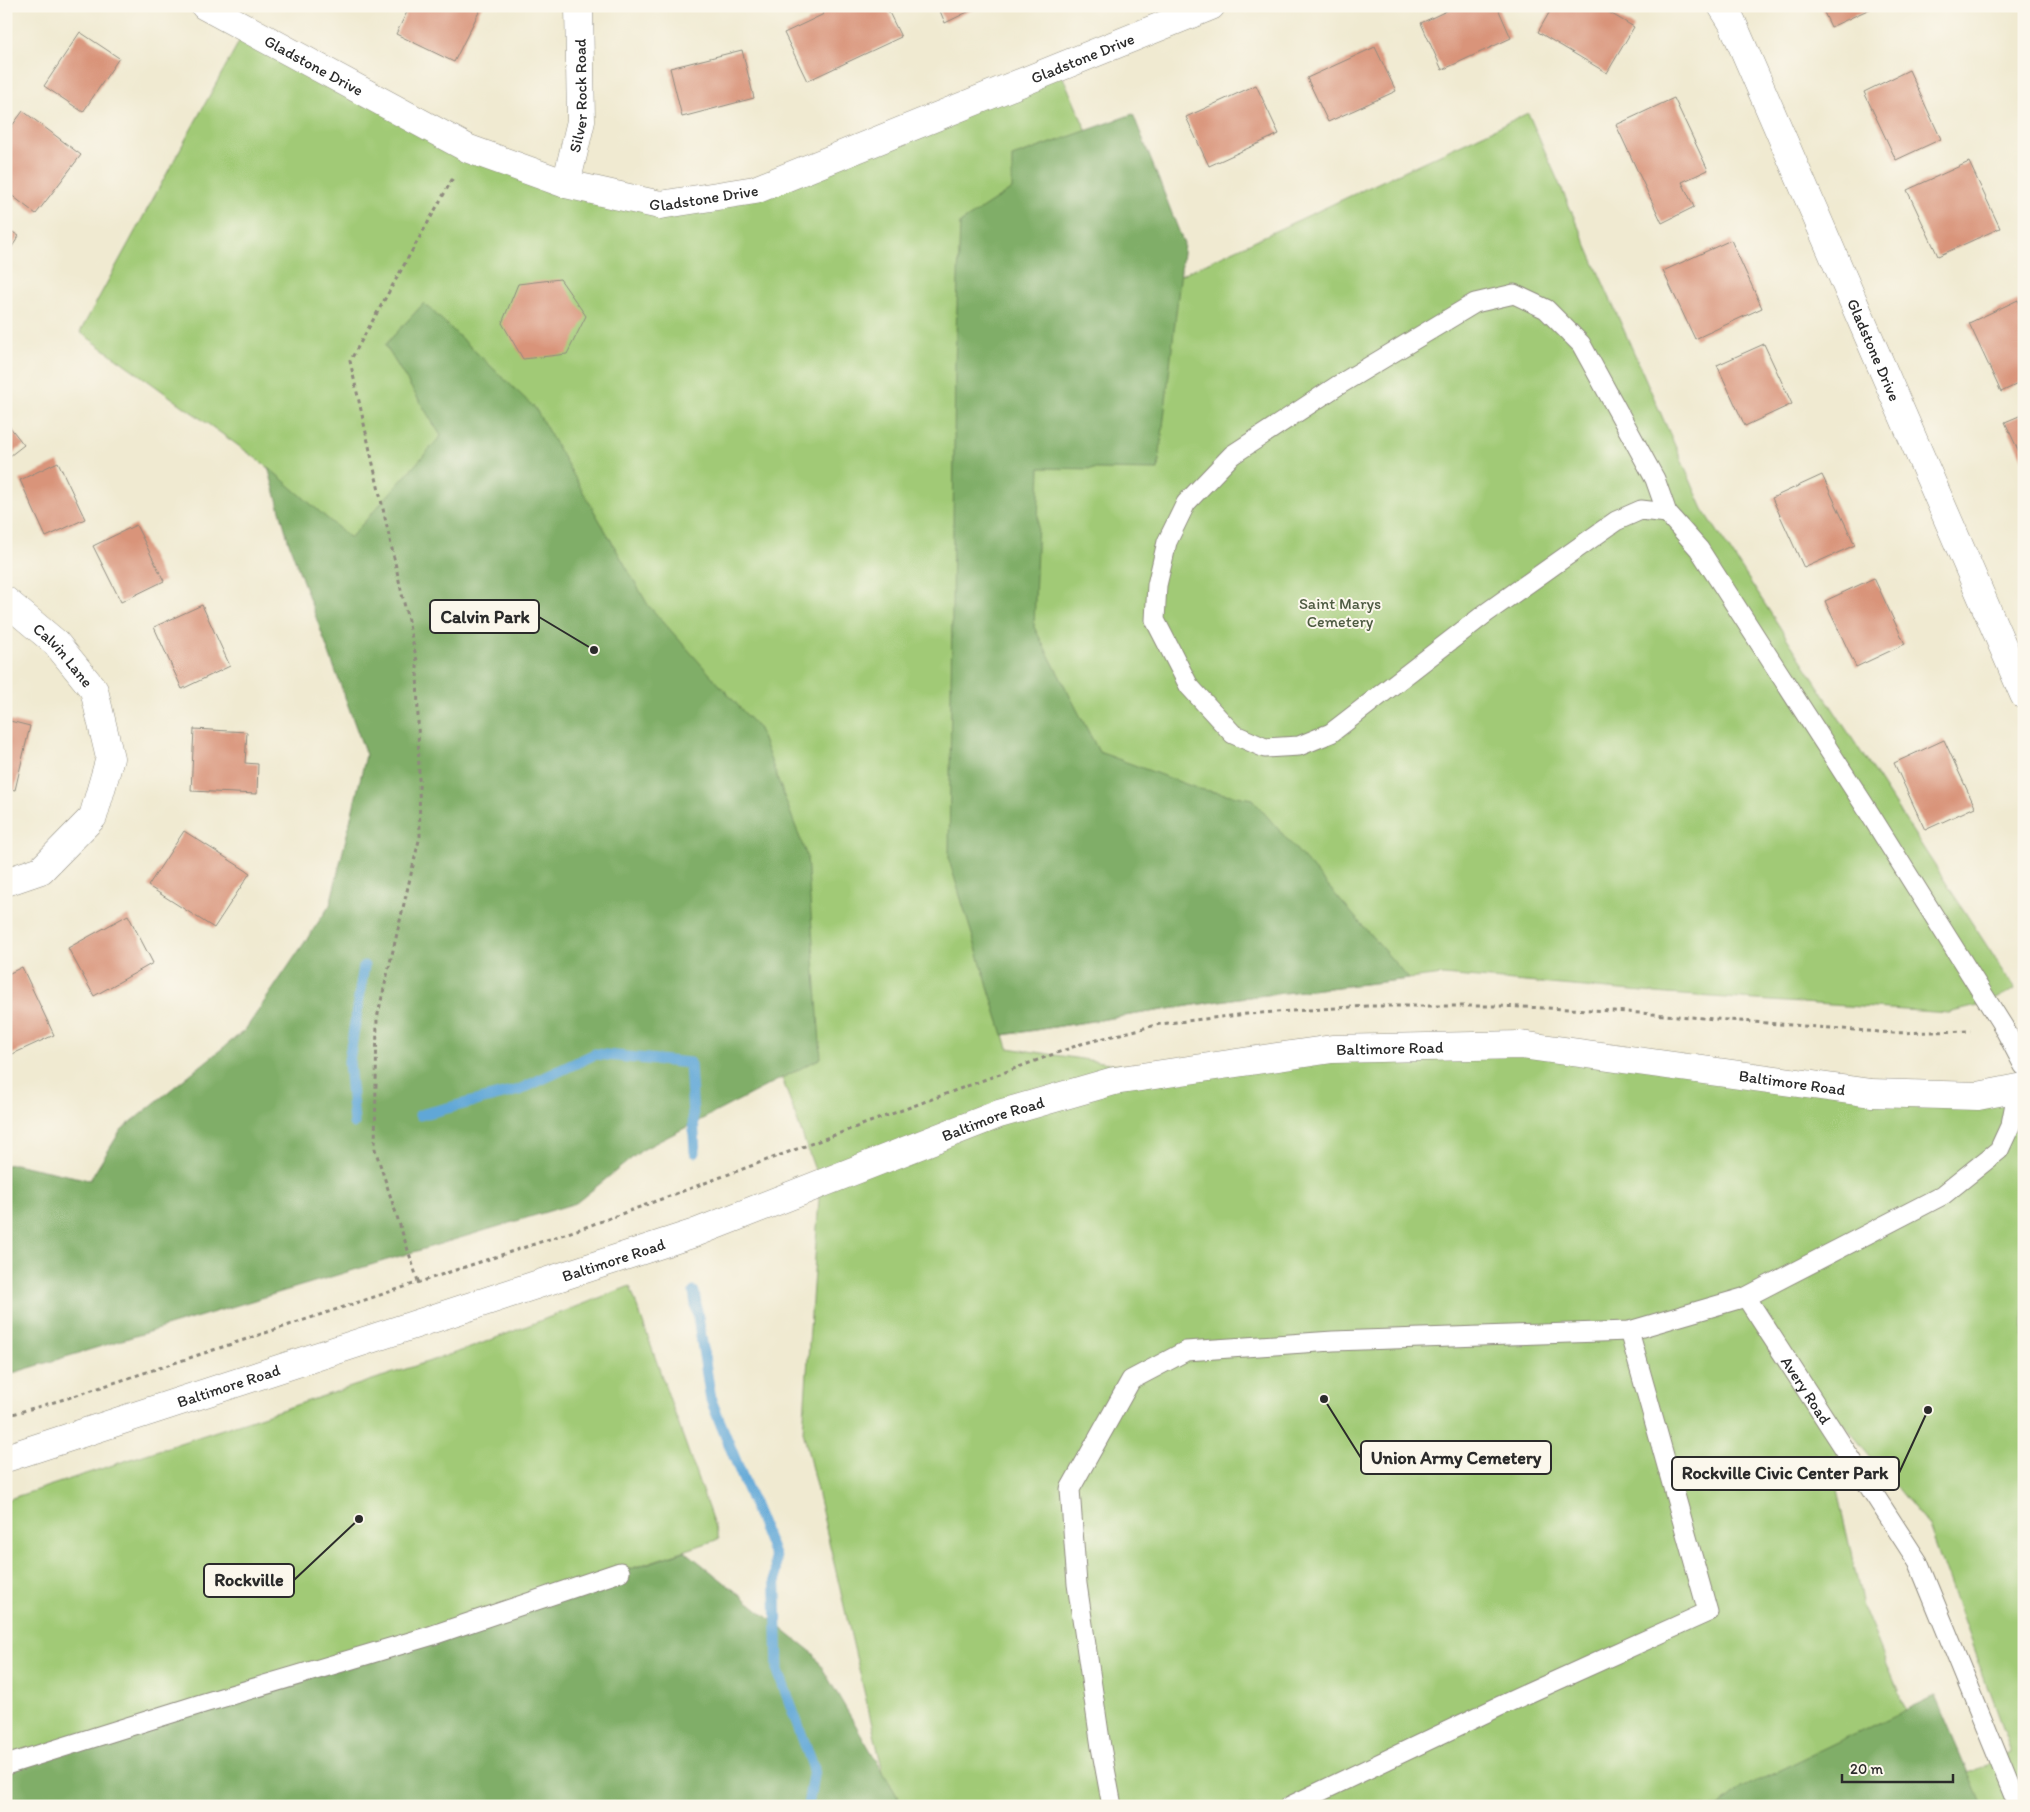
<svg xmlns="http://www.w3.org/2000/svg" width="2030" height="1812" font-family="Itim,sans-serif">
  <style>
    .green { fill: #a1ca76; stroke: #667a50 }
    .forest { fill: #80ae67; stroke: #566c49 }
    .lines { fill: none; stroke-linecap: round; stroke-linejoin: round }
    .stream { stroke: #61a7d7; stroke-width: 11 }
    .building { fill: #d9947a }
    .lane-casing { stroke: #8e8a7e; stroke-width: 21 }
    .street-casing { stroke: #8e8a7e; stroke-width: 29 }
    .secondary-casing { stroke: #8e8a7e; stroke-width: 29 }
    .path { stroke: #8e8a7e; stroke-width: 3; stroke-dasharray: 4 4; stroke-linecap: butt }
    .lane { stroke: #fff; stroke-width: 19 }
    .street { stroke: #fff; stroke-width: 28 }
    .secondary { stroke: #fff; stroke-width: 28 }
    .labels { text-anchor: middle; dominant-baseline: central; stroke-width: 4; stroke-linejoin: round; paint-order: stroke }
    .street-label { font-size: 16px; fill: #2b2b2b; stroke: #fbf7ec }
    .park-label { font-size: 16px; fill: #4e5b42; stroke: #fbf7ec }
    .leader { fill: none; stroke: #2b2b2b; stroke-width: 2 }
    .callout-dot { fill: #2b2b2b; stroke: #fbf7ec; stroke-width: 2 }
    .callout { fill: #fbf7ec; stroke: #2b2b2b; stroke-width: 2 }
    .callout-label { font-size: 18px; text-anchor: middle; font-weight: bold; fill: #2b2b2b }
  </style>
  <rect width="100%" height="100%" fill="#fbf7ec"/>
  <filter id="ink" filterUnits="userSpaceOnUse"><feTurbulence type="fractalNoise" baseFrequency=".02" numOctaves="2"/><feDisplacementMap in="SourceGraphic" scale="10" xChannelSelector="R" yChannelSelector="G"/><feConvolveMatrix kernelMatrix="1 2 1 2 8 2 1 2 1" color-interpolation-filters="sRGB"/></filter>
  <filter id="wash" filterUnits="userSpaceOnUse"><feTurbulence type="fractalNoise" baseFrequency=".0096" numOctaves="4" result="noise"/><feDisplacementMap in="SourceGraphic" scale="20" xChannelSelector="R" yChannelSelector="G"/><feGaussianBlur stdDeviation="1.12" result="paint"/><feColorMatrix in="noise" values="0 0 0 0 0 0 0 0 0 0 0 0 0 0 0 0 0 1.4 0 .05"/><feComposite in="paint" operator="in"/></filter>
  <g filter="url(#wash)">
    <rect width="100%" height="100%" fill="#f0ead1"/>
    <path class="green" d="M246,29L469,149L660,205L785,177L1059,68L1155,287L1528,113L1703,509L2015,989L1989,1003L1949,1013L1668,994L1443,975L1239,998L1004,1035L1008,1048L1169,1072L1521,1045L1871,1093L2024,1087V1806H1974L1962,1776L2011,1752L1929,1527L1842,1422L1836,1486L1863,1606L1946,1806H891L803,1431L820,1184L673,775L493,887L268,467L80,332Z
      M630,1286L719,1539L430,1636L6,1765V1500L470,1348Z"/>
    <path class="forest" d="M1133,114L1184,244L1158,470L1040,468L1034,627L1099,752L1199,789L1252,799L1409,979L1239,998L1003,1035L949,860L955,364L960,223L1012,189V157Z
      M424,303L535,408L648,605L759,729L807,857L821,1058L642,1150L576,1203L6,1375V1165L15,1164L90,1180L121,1130L245,1030L330,905L366,755L289,543L268,467L350,538L441,436L385,345Z
      M685,1551L814,1654L903,1806H6V1765L430,1636Z
      M1935,1696L1982,1806H1719L1737,1791Z"/>
    <g class="lines">
      <path class="stream" d="M420,1115L519,1090L595,1054L690,1063L695,1152
        M354,1123L349,1061L364,966
        M694,1292L711,1400L775,1557L778,1671L814,1769L808,1806"/>
    </g>
    <g id="blocks">
      <path class="building" d="M410,6H482L454,62L396,34Z
        M820,6H886L901,37L807,81L784,33L824,14Z
        M938,6H980L945,23Z
        M1457,6H1497L1511,38L1442,70L1421,23Z
        M1553,6H1598L1634,27L1607,73L1538,32Z
        M1821,6H1876L1831,27Z
        M80,32L119,58L83,112L44,86Z
        M1375,47L1396,91L1328,122L1307,78Z
        M742,50L754,98L682,117L670,68Z
        M1909,70L1941,139L1896,160L1864,92Z
        M1256,85L1279,134L1209,166L1186,117Z
        M1674,98L1708,170L1682,182L1694,207L1662,223L1616,125Z
        M23,111L81,155L36,214L6,191V134Z
        M1969,162L2000,228L1938,256L1907,190Z
        M6,228L19,236L6,256Z
        M1731,240L1762,308L1695,339L1663,271Z
        M560,279L586,316L567,354L523,359L502,323L518,284Z
        M2018,300L2024,312V381L2001,392L1969,323Z
        M1764,344L1792,404L1745,426L1717,365Z
        M2024,414V463L2005,422Z
        M6,422L24,445L6,459Z
        M58,462L85,519L46,537L20,480Z
        M1822,475L1855,545L1804,568L1772,498Z
        M136,525L164,581L121,602L93,546Z
        M1874,578L1905,644L1856,667L1825,601Z
        M202,605L230,666L182,689L154,627Z
        M6,720L30,726L15,790L6,788Z
        M194,729L247,732L245,763L258,764L257,794L191,791Z
        M1944,740L1975,807L1925,830L1894,763Z
        M184,831L250,873L214,928L148,886Z
        M128,915L153,963L94,996L68,948Z
        M22,967L54,1035L6,1057V975Z"/>
    </g>
  </g>
  <g filter="url(#ink)">
    <use href="#blocks" fill-opacity="0" stroke="#8e8a7e" stroke-width="1"/>
    <g class="lines">
      <defs>
        <g id="lane">
          <path d="M1667,513L1655,479L1581,344L1546,309L1514,294L1475,303L1337,386L1232,455L1186,503L1167,542L1157,585L1155,620L1189,686L1233,734L1265,748L1299,746L1331,733L1486,613L1616,521L1641,510L1667,513L1699,549L1863,803L2003,1026L2024,1066"/>
          <path id="s1" d="M2018,1088L2011,1124L1999,1150L1943,1195L1746,1297L1918,1562L2018,1806"/>
          <path d="M6,1765L204,1703L430,1636L620,1572"/>
          <path d="M1112,1806L1101,1747L1077,1584L1070,1489L1131,1380L1186,1351L1333,1341L1629,1331L1746,1297"/>
          <path d="M1290,1806L1500,1706L1708,1612L1629,1331"/>
        </g>
        <g id="street">
          <path id="s2" d="M205,6L469,149L566,184L660,205L755,190L1211,6"/>
          <path id="s3" d="M1722,6L1732,22L2024,695"/>
          <path id="s4" d="M566,184L581,121L579,6"/>
          <path id="s5" d="M6,601L56,643L94,690L110,758L93,817L41,870L6,882"/>
        </g>
        <g id="secondary">
          <path id="s6" d="M6,1458L695,1233L999,1114L1114,1081L1332,1049L1521,1045L1871,1093L1978,1096L2024,1087"/>
        </g>
      </defs>
      <use href="#lane" class="lane-casing"/>
      <use href="#street" class="street-casing"/>
      <use href="#secondary" class="secondary-casing"/>
      <path class="path" d="M418,1281L375,1149L377,1018L420,836L417,661L350,361L453,178
        M6,1416L68,1398L583,1228L1081,1044L1160,1024L1247,1014L1367,1006H1499L1614,1011L1893,1033L1971,1031"/>
      <use href="#lane" class="lane"/>
      <use href="#street" class="street"/>
      <use href="#secondary" class="secondary"/>
    </g>
  </g>
  <g class="labels">
    <g class="street-label">
      <text stroke="none"><textPath href="#s2" startOffset="949">Gladstone Drive</textPath></text>
      <text stroke="none"><textPath href="#s2" startOffset="124">Gladstone Drive</textPath></text>
      <text stroke="none"><textPath href="#s4" startOffset="90">Silver Rock Road</textPath></text>
      <text stroke="none"><textPath href="#s2" startOffset="544">Gladstone Drive</textPath></text>
      <text stroke="none"><textPath href="#s3" startOffset="376">Gladstone Drive</textPath></text>
      <text stroke="none"><textPath href="#s5" startOffset="79">Calvin Lane</textPath></text>
      <text stroke="none"><textPath href="#s6" startOffset="1449">Baltimore Road</textPath></text>
      <text stroke="none"><textPath href="#s6" startOffset="1854">Baltimore Road</textPath></text>
      <text stroke="none"><textPath href="#s6" startOffset="1044">Baltimore Road</textPath></text>
      <text stroke="none"><textPath href="#s6" startOffset="639">Baltimore Road</textPath></text>
      <text stroke="none"><textPath href="#s6" startOffset="234">Baltimore Road</textPath></text>
      <text stroke="none"><textPath href="#s1" startOffset="470">Avery Road</textPath></text>
    </g>
    <g class="park-label">
      <text x="1340" y="603">Saint Marys<tspan x="1340" dy="18">Cemetery</tspan></text>
    </g>
  </g>
  <path class="leader" d="M594 650L539 617M1324 1399L1361 1458M1928 1410L1899 1473M359 1519L294 1580"/>
  <g class="callout-dot">
    <circle cx="594" cy="650" r="5"/>
    <circle cx="1324" cy="1399" r="5"/>
    <circle cx="1928" cy="1410" r="5"/>
    <circle cx="359" cy="1519" r="5"/>
  </g>
  <g class="callout">
    <rect x="430" y="600" width="109" height="33" rx="5"/>
    <rect x="1361" y="1441" width="190" height="33" rx="5"/>
    <rect x="1672" y="1457" width="227" height="33" rx="5"/>
    <rect x="204" y="1564" width="90" height="33" rx="5"/>
  </g>
  <g class="callout-label">
    <text x="485" y="623">Calvin Park</text>
    <text x="1456" y="1464">Union Army Cemetery</text>
    <text x="1785" y="1479">Rockville Civic Center Park</text>
    <text x="249" y="1586">Rockville</text>
  </g>
  <rect width="2030" height="1812" fill="none" stroke="#fbf7ec" stroke-width="25"/>
  <path d="M1842 1774v8h111v-8" fill="none" stroke="#2b2b2b" stroke-width="2.5"/>
  <text x="1850" y="1774" font-size="15" fill="#2b2b2b" stroke="#fbf7ec" stroke-width="4" paint-order="stroke">20 m</text>
</svg>
